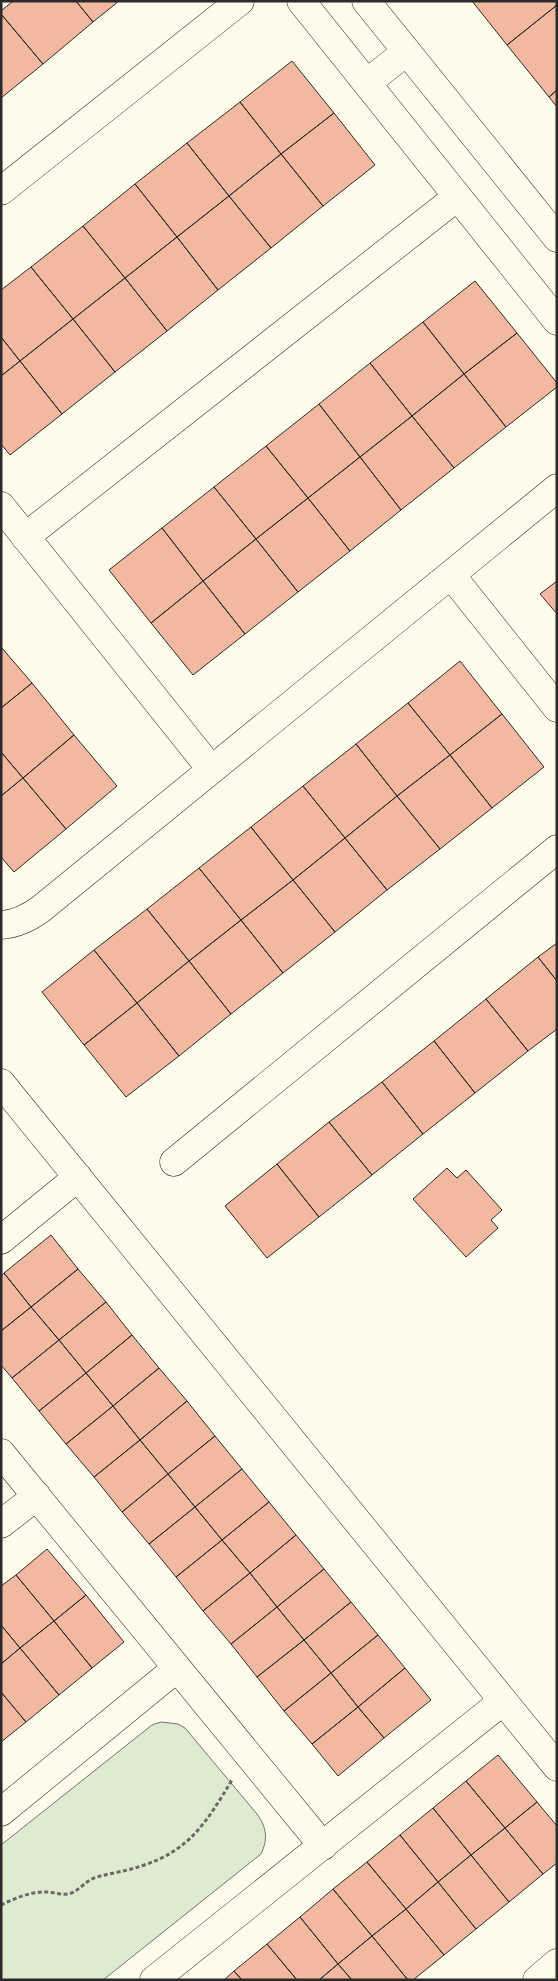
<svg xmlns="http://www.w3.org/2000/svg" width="558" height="1981" font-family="'Playfair Display',serif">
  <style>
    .green { fill: #deebd1; stroke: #74746e }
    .building { fill: #f2b8a0; stroke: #2b2b2b }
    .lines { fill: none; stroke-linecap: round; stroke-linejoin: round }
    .minor-casing { stroke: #2b2b2b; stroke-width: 29 }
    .path { stroke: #6a6964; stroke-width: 3; stroke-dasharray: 4 2.5; stroke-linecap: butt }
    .minor { stroke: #fdfbea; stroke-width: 28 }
  </style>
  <rect width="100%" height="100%" fill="#fdfbea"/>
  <path class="green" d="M161,1722L178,1724L185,1728L257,1814C267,1828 268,1839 261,1854L103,1980H1V1845L152,1725Z"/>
  <path class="building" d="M13,1H76L93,22L43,64L1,14V11Z
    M76,1H119L93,22Z
    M472,1H557V5L507,45Z
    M557,5V90L549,97L507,45Z
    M1,14L43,64L1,98Z
    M292,61L334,113L281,154L240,102Z
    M557,90V107L549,97Z
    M240,102L281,154L229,196L187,143Z
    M334,113L375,165L323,206L281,154Z
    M187,143L229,196L177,237L135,184Z
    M281,154L323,206L271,248L229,196Z
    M135,184L177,237L125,278L83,226Z
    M229,196L271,248L218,290L177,237Z
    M83,226L125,278L73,319L31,267Z
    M177,237L218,290L167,331L125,278Z
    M31,267L73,319L20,361L1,337V290Z
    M125,278L167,331L115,372L73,319Z
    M475,281L517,333L464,374L423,322Z
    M73,319L115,372L62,414L20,361Z
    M423,322L464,374L412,416L370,363Z
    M517,333L557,383V387L506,427L464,374Z
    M1,337L20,361L1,376Z
    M20,361L62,414L10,455L1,444V376Z
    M370,363L412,416L360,457L319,404Z
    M464,374L506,427L454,468L412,416Z
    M319,404L360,457L308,498L266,446Z
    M412,416L454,468L401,510L360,457Z
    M266,446L308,498L256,539L214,487Z
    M360,457L401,510L350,551L308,498Z
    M214,487L256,539L203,581L162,528Z
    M308,498L350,551L298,592L256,539Z
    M162,528L203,581L151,623L109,570Z
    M256,539L298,592L245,634L203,581Z
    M203,581L245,634L193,675L151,623Z
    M557,581V614L540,594Z
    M1,647L32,683L1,708Z
    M460,661L502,714L450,755L408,703Z
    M32,683L74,735L23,778L1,752V708Z
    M408,703L450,755L397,796L356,744Z
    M502,714L544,767L492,808L450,755Z
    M74,735L117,786L66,829L23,778Z
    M356,744L397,796L345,838L303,786Z
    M1,752L23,778L1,796Z
    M450,755L492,808L440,849L397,796Z
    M23,778L66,829L14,872L1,857V796Z
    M303,786L345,838L293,880L251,827Z
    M397,796L440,849L387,890L345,838Z
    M251,827L293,880L241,920L199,868Z
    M345,838L387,890L335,932L293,880Z
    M199,868L241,920L189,961L147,909Z
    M293,880L335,932L283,973L241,920Z
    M147,909L189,961L137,1003L94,950Z
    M241,920L283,973L231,1014L189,961Z
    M557,943V981L538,957Z
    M94,950L137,1003L84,1045L42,992Z
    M538,957L557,981V1029L528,1051L486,999Z
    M189,961L231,1014L179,1056L137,1003Z
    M486,999L528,1051L475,1093L434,1041Z
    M137,1003L179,1056L126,1097L84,1045Z
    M434,1041L475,1093L423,1134L382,1082Z
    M382,1082L423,1134L372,1175L329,1122Z
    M329,1122L372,1175L319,1217L277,1164Z
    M277,1164L319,1217L267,1258L225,1206Z
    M447,1168L457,1178L466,1170L502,1210L491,1220L498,1228L466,1257L413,1199Z
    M51,1235L78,1269L31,1307L4,1273Z
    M78,1269L106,1302L59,1340L31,1307Z
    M4,1273L31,1307L1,1331V1276Z
    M106,1302L132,1335L86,1373L59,1340Z
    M31,1307L59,1340L12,1378L1,1365V1331Z
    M132,1335L159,1368L113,1406L86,1373Z
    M59,1340L86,1373L39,1411L12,1378Z
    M159,1368L187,1401L140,1440L113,1406Z
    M86,1373L113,1406L66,1444L39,1411Z
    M187,1401L215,1436L168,1474L140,1440Z
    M113,1406L140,1440L94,1477L66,1444Z
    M215,1436L242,1469L195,1507L168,1474Z
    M140,1440L168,1474L122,1512L94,1477Z
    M242,1469L269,1502L222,1540L195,1507Z
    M168,1474L195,1507L149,1544L122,1512Z
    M269,1502L296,1535L250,1573L222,1540Z
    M195,1507L222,1540L176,1577L149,1544Z
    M296,1535L324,1569L277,1607L250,1573Z
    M222,1540L250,1573L203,1611L176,1577Z
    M47,1549L86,1595L54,1621L16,1575Z
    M324,1569L351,1602L304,1640L277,1607Z
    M250,1573L277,1607L231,1644L203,1611Z
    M16,1575L54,1621L20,1648L1,1625V1586Z
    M86,1595L124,1642L92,1668L54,1621Z
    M351,1602L378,1635L331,1673L304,1640Z
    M277,1607L304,1640L257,1677L231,1644Z
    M54,1621L92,1668L59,1695L20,1648Z
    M1,1625L20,1648L1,1664Z
    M378,1635L405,1668L358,1707L331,1673Z
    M304,1640L331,1673L284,1711L257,1677Z
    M20,1648L59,1695L26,1722L1,1692V1664Z
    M405,1668L431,1700L384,1738L358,1707Z
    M331,1673L358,1707L312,1744L284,1711Z
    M1,1692L26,1722L1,1742Z
    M358,1707L384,1738L338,1776L312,1744Z
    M498,1755L537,1802L505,1828L466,1781Z
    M466,1781L505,1828L471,1855L433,1808Z
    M537,1802L557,1826V1863L543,1874L505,1828Z
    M433,1808L471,1855L438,1882L400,1835Z
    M505,1828L543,1874L509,1902L471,1855Z
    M400,1835L438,1882L406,1909L367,1862Z
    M471,1855L509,1902L476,1929L438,1882Z
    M367,1862L406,1909L372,1936L333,1889Z
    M438,1882L476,1929L444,1955L406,1909Z
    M333,1889L372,1936L338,1964L300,1917Z
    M406,1909L444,1955L413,1980H408L372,1936Z
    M300,1917L338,1964L319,1980H297L267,1944Z
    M372,1936L408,1980H352L338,1964Z
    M267,1944L297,1980H242L234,1971Z
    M338,1964L352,1980H319Z
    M234,1971L242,1980H224Z"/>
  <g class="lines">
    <defs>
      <path id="minor" d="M301,1L557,321
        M366,1L557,238
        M367,83L406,52
        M1,191L240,1
        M1,506L211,769
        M25,537L457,197
        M451,575L557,708
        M1,925C17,924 29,918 42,908L557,488
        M1,1083L557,1767
        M174,1162L557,849
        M1,1240L78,1177
        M1,1453L323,1846
        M1,1524L37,1496
        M1,1812L177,1668
        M154,1980L503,1701
        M537,1980L557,1963"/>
    </defs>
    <use href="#minor" class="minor-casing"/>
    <path class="path" d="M1,1905C15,1898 32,1891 49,1892C55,1893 61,1895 68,1894C79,1892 85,1880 97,1877C111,1873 127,1871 141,1866C190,1851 207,1821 232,1780"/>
    <use href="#minor" class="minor"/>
  </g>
  <rect width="558" height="1981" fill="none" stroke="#2b2b2b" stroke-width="5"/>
</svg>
